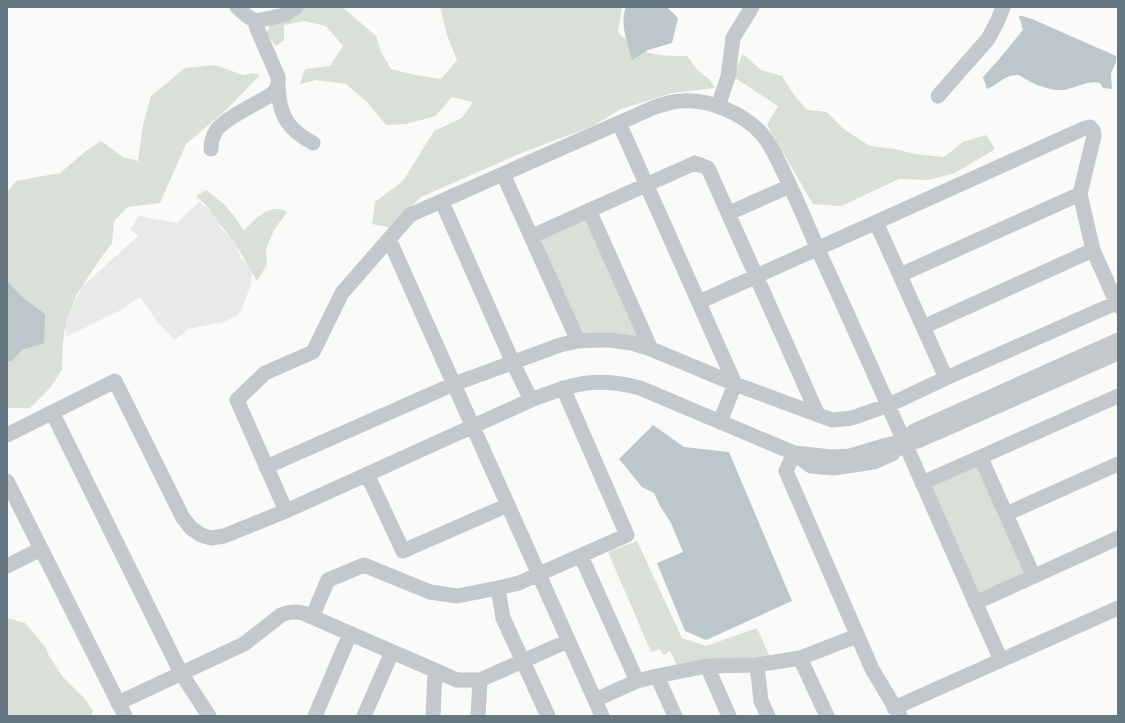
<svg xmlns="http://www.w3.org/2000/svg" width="1125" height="723" font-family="Figtree,sans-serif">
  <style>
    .built { fill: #e8e9e9 }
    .green { fill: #dadfd7 }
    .water { fill: #bbc7cb }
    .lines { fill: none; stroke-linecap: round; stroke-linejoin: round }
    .minor { stroke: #c3c8cc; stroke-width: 15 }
  </style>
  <rect width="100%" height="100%" fill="#fafaf8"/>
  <path class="built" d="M199,202L213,213L222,230L235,241L241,259L252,269L251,284L243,306L238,315L224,322L188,329L175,340L158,323L140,297L121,310L66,337L65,322L82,287L139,235L130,230L139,216L177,223Z"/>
  <path class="green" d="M303,7H342L376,36L381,52L391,69L415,75L441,79L457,60L447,35L440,7H622L618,32C622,36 627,41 632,45C646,56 670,56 687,56L698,71L709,79L715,88L672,93L621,109L593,126L519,154L421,197L407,211L393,228L372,224L375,202L403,181L434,131L462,118L473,102L452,97L436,116L406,124L386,125L368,103L346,84L316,80L300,84L305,69L330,66L343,46L326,26L304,21L284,25V40L276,46L266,34L272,20Z
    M743,54L761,70L782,76L794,95L807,110L827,112L845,130L870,146L895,149L915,154L944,157L963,142L986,135L995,149L955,173L929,180L899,179L841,206L813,204L767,125L778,106L732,76Z
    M215,65L243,75L253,73L260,75L225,111L186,144L160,203L128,207L114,221L112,243L98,262L77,294L66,322L63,341L62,370L50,388L30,408H7V361L32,344L44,331L35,308L7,284V192L16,181L60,173L86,151L101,141L123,157L138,161L143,125L151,96L185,68Z
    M206,190L224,204L234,216L244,231C254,219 271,202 287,212L274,230L266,249L267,265L257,281L235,243L219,223L206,205L196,196Z
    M587,219L640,335L638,339L581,335L539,242L543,236Z
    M975,465L979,466L1025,575L981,593L977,592L929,487Z
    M637,541L682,638L706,646L757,628L770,657L677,665L670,651L664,655L660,649L651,652L608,552Z
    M7,618L25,623L46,648L48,654L62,676L85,699L93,711L91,716H7Z"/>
  <path class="water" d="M626,7H667L678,18L672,43L648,50L632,60C628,44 619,23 626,7Z
    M1019,16H1022L1032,19L1116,56V62L1111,73L1112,89L1103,88L1100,83C1087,80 1077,88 1064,90C1054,91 1040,87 1031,82C1027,80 1022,76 1018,75C1005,74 998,85 987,89L983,77L1000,58L1023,30Z
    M7,281L22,297L45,314L44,343L22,350L12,361L7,362Z
    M653,425L684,447L729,452L792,601L706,640L685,631L657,563L683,552L671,523L660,506L654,493L642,487L619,459Z"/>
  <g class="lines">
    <path class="minor" d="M237,7L247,16L256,21L284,15L296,7
      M278,85C279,115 287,129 313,143
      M938,96L988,39L998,20L1003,7
      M718,106L728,77L733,38L752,7
      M619,123L735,384L720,422
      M211,149C211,143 213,136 216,131C222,120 257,103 269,96C277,90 279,86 278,77L256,26V21
      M503,174L578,341
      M442,202L513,363L531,400
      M589,210L651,349
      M729,213L790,186
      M876,222L946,378
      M532,236L695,163L708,168L818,415
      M389,239L595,700L637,681L657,676L707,666L757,665L800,658L857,636
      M900,275L1080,194
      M699,302L1085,128L1090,127L1093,130L1094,136L1080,194L1093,250L1118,306
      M923,327L1093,250
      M52,412L181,673L209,716
      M7,435L115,381L183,518L191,528L201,535L211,538L224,536L286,511L531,400C574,384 593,376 640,388L794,453L811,466L834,468L873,462L892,454L904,442L918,441L1118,353
      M794,453L832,457L850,456L887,445L904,442L914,431L1118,340
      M794,453L786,471L872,669L900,716
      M981,458L1033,575
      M266,467L454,384L560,345L578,341L598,340H610L632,343L651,349L735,384L832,420L852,418L889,405L946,378L1116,303
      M367,474L403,551L508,505
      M7,481L125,716
      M922,483L1118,396
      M286,511L237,400L265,373L313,352L342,293L410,215L655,107C664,104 673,101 682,101C710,99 742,113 761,133C770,143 776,156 782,169C798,201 811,235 826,267C886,398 942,529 1001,660
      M1006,514L1118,464
      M581,556L637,681
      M7,566L41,549
      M975,603L1118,538
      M312,617L328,580L364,565L430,592L457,596L498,588
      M800,658L827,716
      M757,665L761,701L768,716
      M707,666L729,716
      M657,676L675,716
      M595,700L602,716
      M118,703L244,644L281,615C289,612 294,611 303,613L457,680H480L568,641
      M894,708L1118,608
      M315,716L350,634
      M364,716L392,652
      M433,716L435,670
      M478,716L480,680
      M548,716L503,618L498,588L519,583L627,535L563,388"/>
  </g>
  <rect width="1125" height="723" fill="none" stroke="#657683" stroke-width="16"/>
</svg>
